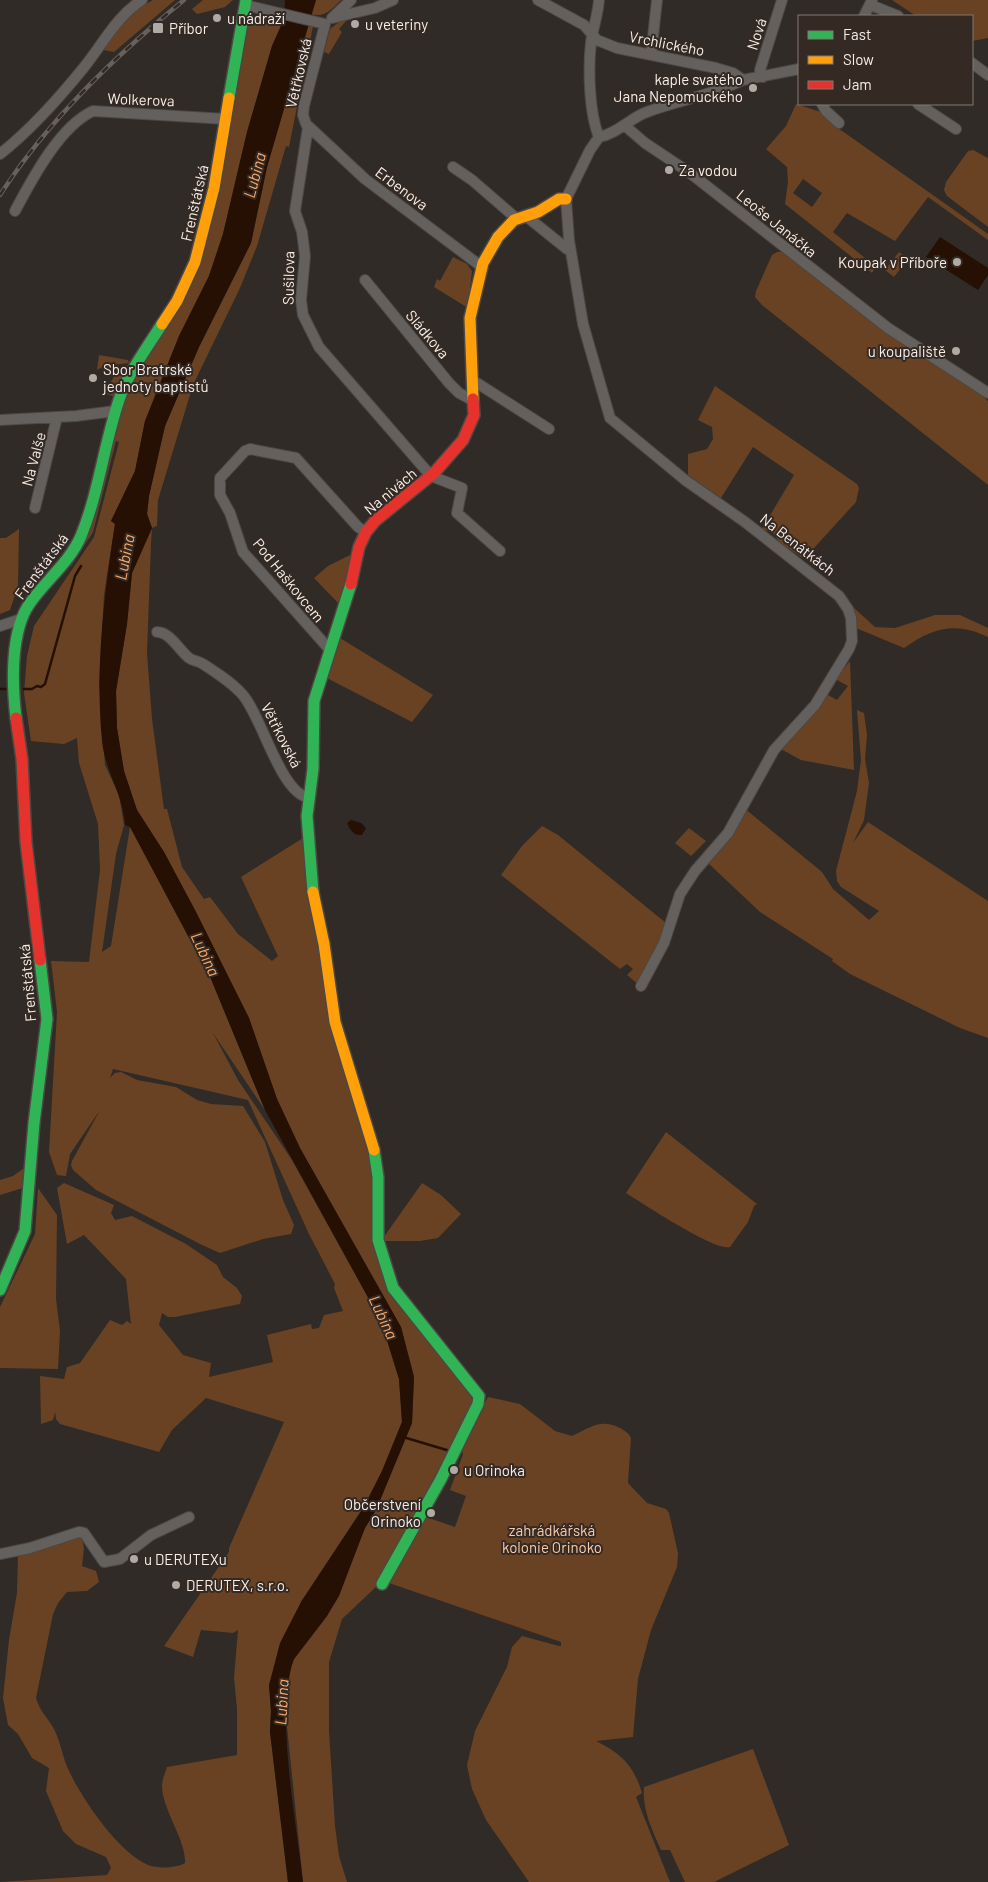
<svg xmlns="http://www.w3.org/2000/svg" width="988" height="1882" font-family="Barlow,sans-serif">
  <style>
    .green { fill: #694223; fill-rule: evenodd }
    .water { fill: #261004 }
    .lines { fill: none; stroke-linecap: round; stroke-linejoin: round }
    .stream { stroke: #261004; stroke-width: 2.5 }
    .street-casing { stroke: #4c4844; stroke-width: 12 }
    .fast-casing { stroke: #4c4844; stroke-width: 14 }
    .slow-casing { stroke: #4c4844; stroke-width: 14 }
    .jam-casing { stroke: #4c4844; stroke-width: 14 }
    .street { stroke: #64605d; stroke-width: 10 }
    .fast { stroke: #30b455; stroke-width: 11 }
    .slow { stroke: #ff9f0a; stroke-width: 11 }
    .jam { stroke: #e5322d; stroke-width: 11 }
    .rail-casing { stroke: #65615e; stroke-width: 4.5 }
    .rail { stroke: #342a23; stroke-width: 2.5; stroke-dasharray: 8; stroke-linecap: butt }
    .poi-dot { fill: #b0aaa5; stroke: #342a23; stroke-width: 2 }
    .labels { text-anchor: middle; dominant-baseline: central; stroke-width: 4; stroke-linejoin: round; paint-order: stroke }
    .poi-label { font-size: 15px; fill: #f5eee9; stroke: #342a23; text-anchor: start }
    .street-label { font-size: 15px; fill: #f5eee9; stroke: #342a23 }
    .park-label { font-size: 15px; fill: #f7ccad; stroke: #342a23 }
    .water-label { font-size: 16px; font-style: italic; fill: #fca969; stroke: #342a23 }
  </style>
  <rect width="100%" height="100%" fill="#302b27"/>
  <path class="green" d="M153,0H175L114,52L103,50C117,29 130,12 153,0Z
    M203,0H233L225,7L197,14L192,9Z
    M316,0H341C332,9 325,18 311,14Z
    M892,0H988V38L972,41V16H916Z
    M258,15L284,19L272,46L247,132L223,234L209,276L179,336L145,421L135,471L111,521L115,523L104,595L99,683L105,765L119,795L124,825L116,854L102,952L111,946L130,827L211,979L265,1110L213,1033L238,1080L292,1160L381,1321L399,1379L402,1422L382,1471L364,1506L301,1602L269,1685L271,1711L270,1732L288,1882H0L107,1875L111,1868L106,1857L76,1844L63,1831L46,1791L49,1768L32,1758L18,1734L8,1725L3,1698L9,1640L17,1593L18,1554L81,1535L84,1548L82,1566L96,1571L99,1582L87,1591L67,1592L58,1603L53,1614L36,1698C40,1712 49,1719 55,1731C61,1744 63,1759 69,1771C83,1800 118,1852 148,1865C157,1869 177,1868 185,1863C187,1842 162,1809 162,1786C162,1780 165,1773 167,1767L237,1755V1709L234,1678L238,1630L233,1633L201,1630L193,1657L164,1646L229,1552V1548L284,1422L206,1398L172,1430L159,1452L60,1424L56,1419L55,1412L53,1420L41,1424L40,1376L64,1379L67,1367L80,1363L110,1320L122,1325L127,1321L131,1324L126,1279L84,1235L67,1244L57,1188L64,1183L114,1205L111,1213L115,1220L132,1216L186,1244L217,1265L223,1277L237,1288L242,1296L240,1304L175,1317H168L162,1313L159,1325L183,1355L211,1363L209,1377L273,1362L267,1335L311,1324L312,1329L319,1328L324,1315L343,1311L334,1288L335,1284L309,1234L248,1100L113,1069L110,1078L115,1073L121,1072L137,1080L176,1087L197,1100L211,1104L243,1106L265,1142L283,1200L294,1225L291,1234L263,1239L220,1253L202,1245L96,1190L73,1170L71,1165L72,1161L100,1110L70,1154L66,1176L57,1175L49,1152L57,1012L51,961L89,962L100,870L98,824L79,763L77,738L64,744L31,741L24,693L27,656L34,626L94,537L119,442L116,441L93,532L71,566L70,564L133,379L181,304L247,23Z
    M344,18L347,20L339,29L342,32L329,54L324,52L330,29Z
    M308,25L313,26L289,147L286,146L257,246L240,288L193,385L158,500L157,526L152,528L151,543L147,653L152,719L164,809H167L182,867L204,899L210,897L238,934L272,961L278,956L241,877L303,838L307,880L370,1142L380,1259L473,1400L433,1482L378,1585L342,1619L329,1662V1731L335,1826L339,1856L347,1882H303L287,1727V1691L291,1667L294,1659L327,1616L365,1528L376,1510L412,1423L414,1377L401,1327L300,1148L277,1099L249,1018L196,912L164,852L137,810L124,771L117,728L116,691L127,624L132,573L152,528L147,514L149,496L165,426L199,347L251,243L267,167Z
    M796,104L824,113L838,128L988,234V240L928,197L895,241L847,213L833,232L876,267L872,273L785,204L788,182L787,167L766,149L786,126ZM803,179L822,193L812,207L793,193Z
    M973,150L988,158V227L947,196L944,190L946,182L968,151Z
    M777,252H784L975,389L988,401V485L762,305L755,297L756,291L772,255Z
    M899,252L908,259L894,277L885,270Z
    M453,257L467,264L472,271L468,308L434,287L437,279L440,281Z
    M99,355L128,360L129,363L104,366L97,370Z
    M124,372L126,374L115,397L107,394C110,384 112,373 124,372Z
    M715,386L857,484L859,488L856,502L804,559L780,543L773,533L762,529L794,475L753,447L721,498L688,475V454L707,449L713,439L712,427L698,420Z
    M19,529L18,586L10,610L0,614V538H6Z
    M354,553L341,606L314,578L328,566Z
    M853,607L875,627L895,628L935,615H960L988,628V637C956,621 932,628 904,648L856,628Z
    M340,638L433,695L412,722L325,677Z
    M850,661L854,770L801,760L779,748ZM837,680L848,686L837,700L828,695Z
    M857,710L864,713L867,735L865,759L869,783L864,820L853,843L868,822L988,901V1038L960,1028L850,974L832,961L833,959L760,912L707,862L744,808L822,872L833,889L869,920L879,911L841,887L837,881L836,871L857,791L861,760Z
    M542,826L558,835L666,923L655,955L639,985L627,975L633,969L627,964L620,969L501,875L522,846Z
    M689,828L706,841L691,856L675,843Z
    M666,1132L757,1204L754,1206L748,1222L730,1247C716,1252 642,1203 626,1193Z
    M27,1166L26,1187L0,1195V1180L13,1176Z
    M422,1183L441,1195L461,1214L438,1238L420,1241H381Z
    M38,1188L57,1215L56,1299L60,1331L58,1369L0,1368V1307L35,1234Z
    M488,1397L520,1404L555,1431L572,1436C590,1428 600,1418 620,1428C625,1431 628,1432 631,1438L628,1483L647,1503L666,1509L669,1513L678,1553L677,1567L651,1630L638,1679L633,1737L596,1741C622,1754 634,1766 642,1793L636,1797L670,1882H529L486,1820L472,1789L467,1765L475,1731L507,1667L512,1647L522,1636L559,1646H561V1642L389,1583L423,1516L455,1527L466,1496L450,1490L463,1454L460,1447Z
    M753,1749L789,1845L714,1882H685L670,1850H661C652,1830 642,1809 644,1787Z"/>
  <path class="water" d="M285,0H316L267,167L251,243L199,347L165,426L149,496L147,514L152,528L132,573L127,624L116,691L117,728L124,771L137,810L164,852L196,912L249,1018L277,1099L300,1148L401,1327L414,1377L412,1423L376,1510L365,1528L339,1596L327,1616L294,1659C274,1710 297,1825 303,1882H288L270,1732L271,1711L269,1685L280,1643L301,1602L364,1507L382,1471L402,1422L399,1379L381,1321L265,1110L211,979L130,827L125,825C123,794 105,771 102,741C95,668 104,595 115,524L111,521L135,471L145,421L179,336L209,276L223,234L247,132L272,46L284,19Z
    M940,237L988,268V275L978,290L926,257Z
    M351,820L361,823L366,828L362,835C354,836 350,830 347,823Z"/>
  <g class="lines">
    <path class="stream" d="M0,689H8
      M24,689H32L37,686L41,687L45,684L75,576L81,566
      M403,1437L450,1451"/>
    <defs>
      <path id="street" d="M538,0L584,25L597,40L617,48L716,68L733,73L743,80L799,69
        M599,0C598,14 593,28 591,42C588,68 589,113 599,137
        M245,5L325,24
        M871,5L898,16
        M864,16L872,0
        M332,18L375,8L393,0
        M332,18L351,0
        M325,24L304,106L303,115L306,124L365,179L482,267
        M651,55L657,0
        M972,63L988,75
        M763,77L760,70L782,0
        M822,104L826,111L839,123
        M918,104L956,129
        M624,125L645,143L690,173L888,328L988,393
        M308,127L295,211L302,232L305,256L301,300L303,315L319,347L431,476L462,488L457,513L500,551
        M0,154C32,129 60,97 85,66C104,42 117,16 142,0
        M453,167L472,180L517,219
        M15,211C32,179 60,126 93,111L226,119
        M526,216L567,249H570
        M365,280L449,383L459,393L474,401
        M473,383H477L549,429
        M0,420L76,416L115,411
        M35,508L57,417
        M0,626L21,619
        M157,632C170,632 179,650 189,658C193,661 199,661 203,664C217,673 231,682 242,694C262,716 280,793 309,798
        M330,650L243,552L230,513L220,495V478L245,451L250,449L296,458L358,527L366,532
        M641,986L664,943L680,894L695,871L728,833L774,750L815,705L849,649L852,641L851,618L848,609L839,596L745,522L685,480L610,418L583,324L569,240L566,199L590,150L599,137C617,134 630,118 647,112C679,100 713,95 743,80
        M0,1554L30,1548L79,1532L84,1533L104,1562L120,1559L151,1535L189,1517"/>
      <path id="fast" d="M229,98L246,0
        M16,718C12,685 10,631 30,603C46,580 70,562 81,536C99,492 104,444 119,400C128,373 147,348 162,324
        M313,892L307,816L313,769L314,701L351,584
        M374,1150L378,1177V1240L393,1288L479,1396L478,1404L441,1479L382,1584
        M0,1290L25,1231L34,1123L47,1019L40,960"/>
      <path id="slow" d="M162,324L177,301L195,262L214,188L229,98
        M473,399L470,318L483,263L498,237L514,220L538,212L559,199H566
        M313,892L324,944L335,1022L374,1150"/>
      <path id="jam" d="M351,584L359,547L366,532L375,521L434,473L463,440L474,415L473,399
        M16,718L22,759L26,842L40,960"/>
    </defs>
    <use href="#street" class="street-casing"/>
    <use href="#fast" class="fast-casing"/>
    <use href="#slow" class="slow-casing"/>
    <use href="#jam" class="jam-casing"/>
    <use href="#street" class="street"/>
    <use href="#fast" class="fast"/>
    <use href="#slow" class="slow"/>
    <use href="#jam" class="jam"/>
    <defs>
      <path id="rail" d="M0,195C49,119 114,57 184,0"/>
    </defs>
    <use href="#rail" class="rail-casing"/>
    <use href="#rail" class="rail"/>
  </g>
  <g class="poi-dot">
    <circle cx="217" cy="18" r="5"/>
    <circle cx="355" cy="24" r="5"/>
    <rect x="152" y="22" width="12" height="12" rx="2.5"/>
    <circle cx="753" cy="88" r="5"/>
    <circle cx="669" cy="170" r="5"/>
    <circle cx="957" cy="262" r="5"/>
    <circle cx="956" cy="351" r="5"/>
    <circle cx="93" cy="378" r="5"/>
    <circle cx="454" cy="1470" r="5"/>
    <circle cx="431" cy="1513" r="5"/>
    <circle cx="134" cy="1559" r="5"/>
    <circle cx="176" cy="1585" r="5"/>
  </g>
  <g class="labels">
    <g class="poi-label">
      <text x="227" y="18">u nádraží</text>
      <text x="365" y="24">u veteriny</text>
      <text x="169" y="28">Příbor</text>
      <text x="743" y="79" text-anchor="end">kaple svatého<tspan x="743" dy="17">Jana Nepomuckého</tspan></text>
      <text x="679" y="170">Za vodou</text>
      <text x="947" y="262" text-anchor="end">Koupak v Příboře</text>
      <text x="946" y="351" text-anchor="end">u koupaliště</text>
      <text x="103" y="369">Sbor Bratrské<tspan x="103" dy="17">jednoty baptistů</tspan></text>
      <text x="464" y="1470">u Orinoka</text>
      <text x="421" y="1504" text-anchor="end">Občerstvení<tspan x="421" dy="17">Orinoko</tspan></text>
      <text x="144" y="1559">u DERUTEXu</text>
      <text x="186" y="1585">DERUTEX, s.r.o.</text>
    </g>
    <g class="street-label">
      <text transform="translate(756 34) rotate(-72)">Nová</text>
      <text transform="translate(667 43) rotate(11)">Vrchlického</text>
      <text transform="translate(298 73) rotate(-77)">Větřkovská</text>
      <text transform="translate(141 99) rotate(2)">Wolkerova</text>
      <text transform="translate(402 188) rotate(37)">Erbenova</text>
      <text transform="translate(194 203) rotate(-77)">Frenštátská</text>
      <text transform="translate(777 223) rotate(39)">Leoše Janáčka</text>
      <text transform="translate(288 278) rotate(-89)">Sušilova</text>
      <text transform="translate(428 334) rotate(50)">Sládkova</text>
      <text transform="translate(33 459) rotate(-75)">Na Valše</text>
      <text transform="translate(390 491) rotate(-40)">Na nivách</text>
      <text transform="translate(798 544) rotate(38)">Na Benátkách</text>
      <text transform="translate(41 566) rotate(-53)">Frenštátská</text>
      <text transform="translate(289 580) rotate(51)">Pod Haškovcem</text>
      <text transform="translate(282 735) rotate(63)">Větřkovská</text>
      <text transform="translate(27 983) rotate(-95)">Frenštátská</text>
    </g>
    <g class="park-label">
      <text x="552" y="1530">zahrádkářská<tspan x="552" dy="17">kolonie Orinoko</tspan></text>
    </g>
    <g class="water-label">
      <text transform="translate(254 175) rotate(-75)">Lubina</text>
      <text transform="translate(124 557) rotate(-79)">Lubina</text>
      <text transform="translate(206 954) rotate(65)">Lubina</text>
      <text transform="translate(384 1317) rotate(65)">Lubina</text>
      <text transform="translate(281 1702) rotate(-87)">Lubina</text>
    </g>
  </g>
  <rect x="798" y="15" width="175" height="90" fill="#342a23" stroke="#817872"/>
  <rect x="808" y="31" width="25" height="8" fill="#30b455" stroke="#817872"/>
  <text x="843" y="40" font-size="15" fill="#f5eee9">Fast</text>
  <rect x="808" y="56" width="25" height="8" fill="#ff9f0a" stroke="#817872"/>
  <text x="843" y="65" font-size="15" fill="#f5eee9">Slow</text>
  <rect x="808" y="81" width="25" height="8" fill="#e5322d" stroke="#817872"/>
  <text x="843" y="90" font-size="15" fill="#f5eee9">Jam</text>
</svg>
